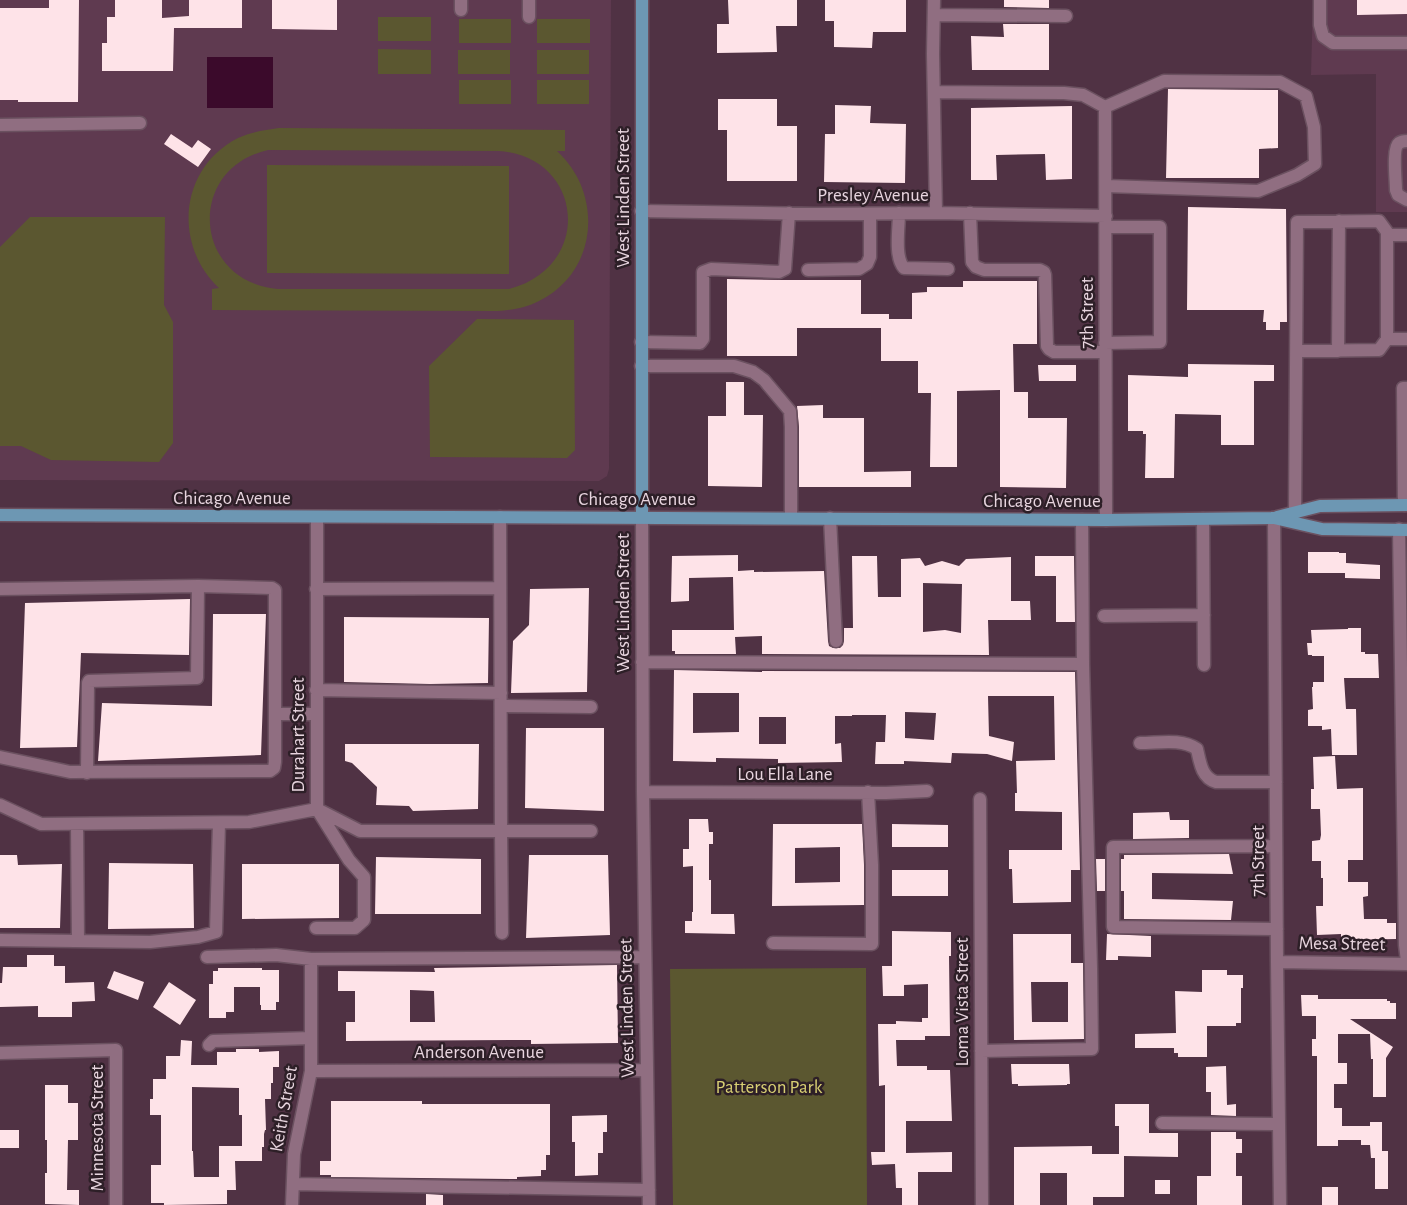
<svg xmlns="http://www.w3.org/2000/svg" width="1407" height="1205" font-family="'Alegreya Sans',sans-serif">
  <style>
    .built { fill: #5f3a50 }
    .green { fill: #5b5730; fill-rule: evenodd }
    .water { fill: #3b0a2b }
    .building { fill: #fee3e8; fill-rule: evenodd }
    .lines { fill: none; stroke-linecap: round; stroke-linejoin: round }
    .minor-casing { stroke: #6b5160; stroke-width: 15 }
    .major-casing { stroke: #6b5160; stroke-width: 15 }
    .minor { stroke: #906e81; stroke-width: 12 }
    .major { stroke: #6d97b3; stroke-width: 12 }
    .labels { text-anchor: middle; dominant-baseline: central; stroke-width: 5; stroke-linejoin: round; paint-order: stroke }
    .street-label { font-size: 19px; fill: #e8d5df; stroke: #2d1f27 }
    .park-label { font-size: 19px; fill: #d8cf73; stroke: #2d1f27 }
  </style>
  <rect width="100%" height="100%" fill="#503244"/>
  <path class="built" d="M0,0H611L609,469L607,476L599,481L0,480Z
    M1313,0H1407V212H1376V74L1311,75Z"/>
  <path class="green" d="M378,17H431V41H378Z
    M459,19H511V43H459Z
    M537,19H590V43H537Z
    M378,49L431,50V74H378Z
    M458,50H510V74H458Z
    M537,50H589V74H537Z
    M459,80H511V104H459Z
    M537,80H589V104H537Z
    M279,128L565,130V151H557C604,194 598,272 539,301C526,308 512,310 498,311L212,310V289L219,288C173,245 179,168 238,138C251,132 264,130 279,128ZM268,150L499,151C584,157 594,267 509,289H278C193,282 185,169 268,150Z
    M267,165L509,166V274L267,273Z
    M30,217H165L164,305L173,322V443L159,462L51,460L21,446H0V247Z
    M477,319L574,320L575,450L567,458L430,457L429,366Z
    M866,968L867,1205H673L670,969Z"/>
  <path class="water" d="M207,57H273V108H207Z"/>
  <path class="building" d="M49,0H79L78,102H18V100H0V8H49Z
    M115,0H162V18L189,16V0H242V28H174L173,71H102V43H107V17H115Z
    M272,0H337V30L272,29Z
    M728,0H797V26H776L777,52L717,53V24H729Z
    M825,0H906V32H873L872,48L834,47V21H825Z
    M1004,0H1049V8L1004,7Z
    M1357,0H1407V14L1357,15Z
    M1003,24H1049V70H972L971,36L1004,37Z
    M1168,89L1278,90V148L1259,149V178H1166Z
    M718,99H777V126H797V181H727V130H718Z
    M835,105L871,106L870,123L906,124L905,183L824,182L825,134H835Z
    M1072,106V179L1046,180L1045,154L996,155L997,180H971V108Z
    M171,134L192,148L198,140L211,149L198,167L164,144Z
    M1188,207L1286,209L1287,322H1280V330H1266V322H1263L1264,310H1187Z
    M727,279L779,280H861V314H889V319H912V293L927,292V287H963V281H1037V344H1013L1014,392H1028V418H1067L1066,488L1000,487V390L957,391V467H930L931,393H918V361H881V328H797V356H727Z
    M1188,364L1274,365V381H1254V445H1221V415L1175,414L1174,478H1145L1146,434H1143V431H1128V375L1188,377Z
    M1038,365H1076V381H1039Z
    M726,382H744V415H763L762,487L708,486V416H726Z
    M823,405V418H864V472L911,471V487H799V427L797,406Z
    M1308,552H1339V553H1346V563L1380,565V579L1345,578V573H1308Z
    M738,555V571L754,570V572L824,571L828,641L829,646L833,648H840L843,645L844,641V628H853L852,556H877L878,597H901V559L920,558L925,566L942,561L959,566L966,559L1011,557V601H1030L1031,620H988L989,655L762,654V636L735,637L736,654H675V651H672V630H734L733,577L689,578V601L671,602L672,556ZM923,583L962,584L961,633L945,630L923,632Z
    M1035,556H1074L1075,622H1056V576H1035Z
    M589,588L587,692L511,693L513,641L529,625L530,589Z
    M190,599L189,655L81,653L77,747L20,748L25,603Z
    M213,614H266L261,755L98,761L102,703L212,706Z
    M344,617L489,618L488,683L430,684L344,682Z
    M1348,628H1361V652H1365V654H1378L1379,678H1344L1346,709H1356L1357,755H1332L1331,729L1322,730V726H1308V710L1313,709L1312,687H1313V682H1324V656H1312V655H1308L1307,643H1312L1311,630L1348,629Z
    M674,670L762,672V671L1075,672L1080,870H1071V902L1013,903L1012,869H1009V850H1062V812L1015,811V793H1017L1016,761L1055,760L1054,696H988L989,736L1014,742L1012,761L987,754L952,753L951,763L904,761V764H875L876,742H885L886,715H852V716H835V744L841,743L842,762L778,763V759L716,758V762L673,761ZM693,693H739V732L693,733ZM905,712L936,713L934,740L905,738ZM759,717H786V744H759Z
    M526,728H604V811L525,808Z
    M345,744H479L478,809L413,811L409,806L376,805L377,787L352,763L345,761Z
    M1335,756L1337,789L1363,788V860H1348V882H1368V896L1363,897L1364,919H1387V923H1396V939L1341,940V934L1317,935L1316,906H1323V878H1321V861H1312V841L1320,840L1321,835L1320,809H1311V789H1314L1313,757Z
    M1169,812L1170,820H1189V838L1133,839V813Z
    M689,819H708L709,832H713V844H709V880H711V914H734L735,934L685,933V921H692V912H693V866L683,867V849H689Z
    M773,824H862L864,865V905L772,906ZM840,847V882L795,883V848Z
    M892,824L948,825V847H892Z
    M1229,854L1233,874L1152,873V899L1233,901L1231,920L1124,919V891H1121V859H1124V855Z
    M0,855H17L18,865L62,864L60,928H0Z
    M529,855H608L610,935L526,938Z
    M376,857L481,859V914H375Z
    M1096,859H1105V891H1097Z
    M109,863L193,864L194,928L108,929Z
    M242,864H339V918L242,919Z
    M892,870H948V896H892Z
    M892,931L951,932V956H949L950,1036H925V1040H896L897,1066H927V1070H950L952,1121H906V1153L952,1152V1172H918V1205H902V1188H896L895,1164L872,1165L871,1152H885V1085L879,1086L878,1024H896V1021L922,1022V1018H928V984L904,985V996H883L882,966H892Z
    M1013,934H1071V963H1083L1084,1039L1014,1040ZM1031,982H1068V1022H1032Z
    M1107,934L1151,936V957L1118,956V960H1106Z
    M27,955H54V966H65V983L94,982L95,1001L72,1002V1017H38V1006L0,1007V983H2L3,967H27Z
    M617,965L618,1043L531,1044V1040L346,1041V1022H355V991H338V971L435,972L434,968ZM410,990L434,991L435,1022H410Z
    M218,968H262V970H279V1002H276V1010H261V1005H260V987H234V1012H226V1018H209V984H213V971H218Z
    M1202,970H1227V975H1243V988H1241V1023H1236V1026H1207V1057H1178V1053H1174V1048H1135V1034L1176,1033L1175,991L1202,992Z
    M114,971L144,982L138,1000L107,988Z
    M169,982L196,1000L180,1025L153,1007Z
    M1301,995H1318V999H1387V1001H1390V1003H1396V1019H1350L1393,1047L1386,1058V1097H1373V1059H1371L1370,1034H1338V1063H1347V1084H1334V1108H1342V1126H1370V1122H1382V1151H1388V1189H1375V1158H1371L1370,1145H1361V1140H1338V1146H1317V1056H1312V1039H1316V1016H1302Z
    M181,1040L192,1041L191,1065H217V1052H236V1049H259V1052L279,1051V1067H273V1083H271V1099H265L266,1130H265L264,1134V1147H262V1161H235L236,1190H227V1204L164,1205V1203H151V1165H161V1115H150V1099H153V1079H166V1056H180ZM192,1087L239,1088V1115H242V1146H219V1177H194L193,1151H192Z
    M1011,1064H1069L1070,1084H1067V1085L1018,1086V1084H1012Z
    M1226,1066L1227,1105L1236,1104V1116L1211,1115V1092H1206V1067Z
    M45,1085H68V1103H78V1140H68L67,1190H79V1205L45,1204V1173H47V1140H45Z
    M331,1101H422V1104H550V1155H546V1170H541V1176L517,1177V1179L331,1177V1175H320V1161H331Z
    M1115,1104H1149V1133H1178V1157L1124,1156V1197H1093V1205H1067V1173H1040V1205H1014V1147L1092,1146V1154H1119V1126H1115Z
    M607,1115V1132H603V1153H598V1175L575,1176V1142H572V1116Z
    M0,1130H19V1148H0Z
    M1211,1132H1236V1139H1242V1153H1236V1176H1242V1205H1197V1176H1211Z
    M1155,1180H1170V1194H1155Z
    M1322,1187H1338V1205H1322Z
    M426,1194L443,1195V1205H426Z"/>
  <g class="lines">
    <defs>
      <path id="minor" d="M529,0V17
        M934,0L933,54L936,213
        M1320,0V25L1323,36L1333,43H1407
        M461,10V0
        M934,15L1066,16
        M934,92L1064,93L1083,95L1105,107
        M1105,107L1164,81L1280,82L1306,96L1314,127L1315,164L1297,175L1258,191L1106,186
        M1105,107L1106,520
        M0,125L140,123
        M1407,141C1404,141 1402,141 1399,143C1392,148 1396,181 1396,190L1398,195L1407,200
        M641,211L815,214L936,213L1106,216
        M899,213C899,228 894,257 904,268L948,269
        M970,213L972,262L976,267L984,270H1040L1044,272L1045,275L1047,346L1049,349L1054,352H1105
        M1387,235H1407
        M808,270L859,269L867,264L870,257V214
        M1387,339H1407
        M641,342L700,343L703,339V272L711,269L779,272L785,269L789,213
        M1105,343L1160,342V227H1106
        M1338,351L1339,221
        M641,366H734L753,372L764,380L790,411L791,427V518
        M1404,505L1403,388H1407
        M1295,512L1297,222L1379,221L1387,232V339L1379,350L1296,351
        M642,517L643,792L649,1205
        M830,518L836,641
        M1274,518L1277,962L1280,1205
        M1203,519L1204,665
        M1399,529L1405,945L1407,961
        M0,589L198,586L272,588L275,590V762L274,768L270,771L70,772L0,757
        M316,589L500,588
        M1104,616L1204,615
        M642,662L1083,664
        M316,690L501,693
        M501,706L591,707
        M275,714H316
        M1140,743C1159,743 1181,738 1197,749C1200,763 1202,778 1216,782H1276
        M87,773L88,683L89,681L197,678L198,586
        M643,792L886,793L927,791
        M980,799L982,1205
        M0,805L41,824L249,822L317,809V517
        M317,809L360,831H501L500,517
        M77,824L78,941
        M1276,846L1113,847V927L1277,929
        M316,928H355L364,920V877L349,860L317,809
        M502,933L501,831H591
        M0,940L150,942L198,937L216,932L219,823
        M773,943L872,944V865L868,792
        M207,957L276,955L311,959L645,957
        M1277,962L1407,964
        M209,1045L213,1041L311,1038
        M981,1051L1092,1049L1091,968L1083,664L1082,520
        M0,1053L116,1050V1205
        M311,1071L647,1070
        M1162,1123L1279,1124
        M293,1184L649,1190
        M292,1205L294,1154L311,1071V959"/>
      <path id="major" d="M0,515L1106,520L1274,518L1322,529L1407,530
        M642,517V0
        M1277,517L1320,506L1407,505"/>
    </defs>
    <use href="#minor" class="minor-casing"/>
    <use href="#major" class="major-casing"/>
    <use href="#minor" class="minor"/>
    <use href="#major" class="major"/>
  </g>
  <g class="labels">
    <g class="street-label">
      <text x="873" y="195">Presley Avenue</text>
      <text transform="translate(623 198) rotate(-90)">West Linden Street</text>
      <text transform="translate(1087 313) rotate(-90)">7th Street</text>
      <text x="232" y="498">Chicago Avenue</text>
      <text x="637" y="499">Chicago Avenue</text>
      <text x="1042" y="501">Chicago Avenue</text>
      <text transform="translate(623 603) rotate(-90)">West Linden Street</text>
      <text transform="translate(298 735) rotate(-90)">Durahart Street</text>
      <text x="785" y="774">Lou Ella Lane</text>
      <text transform="translate(1258 861) rotate(-90)">7th Street</text>
      <text transform="translate(1342 944) rotate(1)">Mesa Street</text>
      <text transform="translate(962 1002) rotate(-90)">Loma Vista Street</text>
      <text transform="translate(627 1008) rotate(-91)">West Linden Street</text>
      <text x="479" y="1052">Anderson Avenue</text>
      <text transform="translate(284 1109) rotate(-80)">Keith Street</text>
      <text transform="translate(97 1128) rotate(-90)">Minnesota Street</text>
    </g>
    <g class="park-label">
      <text x="769" y="1087">Patterson Park</text>
    </g>
  </g>
</svg>
